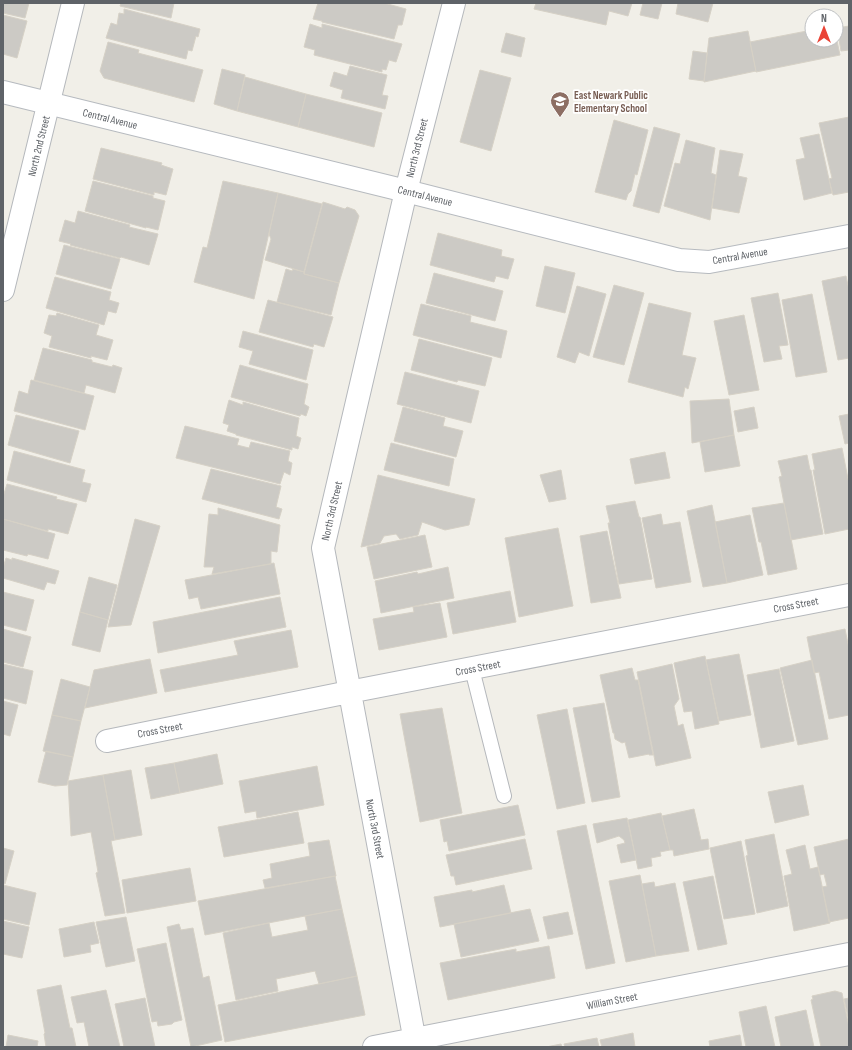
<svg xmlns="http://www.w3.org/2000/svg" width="852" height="1050" font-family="'Sofia Sans Condensed',sans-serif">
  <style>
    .building { fill: #cccac5; stroke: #d6d1c6 }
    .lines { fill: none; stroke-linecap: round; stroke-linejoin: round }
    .service-casing { stroke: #b5b8bc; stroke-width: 16 }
    .minor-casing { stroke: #b5b8bc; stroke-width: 24 }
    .secondary-casing { stroke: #b6babf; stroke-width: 24 }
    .service { stroke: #fff; stroke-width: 14 }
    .minor { stroke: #fff; stroke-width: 22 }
    .secondary { stroke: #fff; stroke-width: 22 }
    .labels { text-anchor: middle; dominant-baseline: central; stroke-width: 3.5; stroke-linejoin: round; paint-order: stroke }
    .education-label { font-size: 11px; font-weight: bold; fill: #785e54; stroke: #fff; text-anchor: start }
    .street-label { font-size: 11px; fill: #5f6368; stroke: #fff }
  </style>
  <rect width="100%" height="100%" fill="#f1efe8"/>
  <path class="building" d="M3,3H29L25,18L3,13Z
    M121,3H174L171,18L120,6Z
    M318,3H384L406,9L402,25H398L394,39L322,22V21L313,19Z
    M536,3H632L628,16L609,11L606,25L534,9Z
    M643,3H662L658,19L640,15Z
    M678,3H713L708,22L676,14Z
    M124,9L200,29L198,37L196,36L192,51L188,50L186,59L106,38L111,23L117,25L119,13L124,14Z
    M3,15L27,21L17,58L3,54Z
    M310,24L322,28V24L402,44L396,62L389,60L386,70L382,69V72L314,55L315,50L304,47Z
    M849,26V50L841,51L837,28Z
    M812,30V40H836V36L840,55L756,72L750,42Z
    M748,31L756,71L704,82L709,38Z
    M506,33L525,38L521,57L501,52Z
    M108,42L139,50L138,53L203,70L194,102L104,78L100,71Z
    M693,51L707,53L704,81L689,79Z
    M350,66L387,75L382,95L388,96L385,109L341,98L343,90L330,86L334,72L347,76Z
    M222,69L245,75L237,111L214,104Z
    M480,70L511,78L491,151L460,142Z
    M245,77L306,94L298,127L237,111Z
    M306,94L382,113L374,147L298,127Z
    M849,117V192L833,195L829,179L832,178L819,123Z
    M614,120L648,130L637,175L635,174L631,191L628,194L626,200L595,192Z
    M654,127L680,134L659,213L633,206Z
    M819,134L832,193L804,200L796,160L805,158L800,138Z
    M686,140L715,148L711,173L716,175L710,220L664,206L675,163L680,164Z
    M101,148L162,163L161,165L173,169L166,195L154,192V195L93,179Z
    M720,150L743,154L738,176L747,178L739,213L712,208Z
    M93,181L153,196V198L165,201L158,230L146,227V228L85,211Z
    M223,181L278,193L254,299L194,282L203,247L207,248Z
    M278,193L322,204L304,272L265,260L271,239L269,234Z
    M323,202L345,209L347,207L355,210L359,216L339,283L304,274Z
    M78,211L130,225L129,227L158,234L149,265L121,257L120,258L70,245L71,244L59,241L65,220L75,223Z
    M438,233L502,250L501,256L514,259L508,279L496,276L494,282L430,265Z
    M64,245L120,259L111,289L56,274Z
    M545,266L575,273L565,313L536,306Z
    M286,269L292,271L293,269L304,272V274L339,283L331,315L277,302Z
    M434,273L503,291L495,321L426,303Z
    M846,276L849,290V358L838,360L822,281Z
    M55,277L111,292L109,300L119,303L116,313L108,311L104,325L46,308Z
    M614,285L644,293L624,365L593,357Z
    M577,286L606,294L589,356L579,352L575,363L557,357Z
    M778,293L788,345L779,346L782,359L764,362L751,298Z
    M812,294L827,372L796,377L782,300Z
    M268,300L333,317L324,347L314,344L313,347L259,332Z
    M649,303L691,313L682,355L696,358L688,389L685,387L683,397L628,382Z
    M421,304L471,316L470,322L507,331L501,358L413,335Z
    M57,313L99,325L96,335L113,340L107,360L91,356V358L49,347L52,336L44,333L49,315L56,316Z
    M744,315L759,390L729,395L714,321Z
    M243,331L313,350L306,380L249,364L253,351L239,347Z
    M419,339L492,358L485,386L458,380L457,382L411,370Z
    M43,348L92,360V362L112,367L113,365L122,368L115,393L86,385L84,393L34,380Z
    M240,365L308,384L304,404L309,407L306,416L301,414L300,416L231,397Z
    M405,372L479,391L471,423L397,404Z
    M31,380L94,396L85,430L14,411L19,391L28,394Z
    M729,399L734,435L692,443L690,401Z
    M229,400L243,405V402L299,418L296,436L301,438L298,449L292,447V450L236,435V434L227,431L229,425L223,423Z
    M403,407L445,418L443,426L463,431L456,457L394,441Z
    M754,407L758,428L738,432L734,411Z
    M849,414V443L845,444L839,416Z
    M16,415L79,431L70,463L8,445Z
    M185,426L239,439L237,445L249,448L251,442L290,451L288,461L292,463L290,475L284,472L280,484L176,458Z
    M734,435L740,466L705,472L700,442Z
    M391,443L454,459L449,486L384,470Z
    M842,448L849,484V529L825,534L813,470H815L812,454Z
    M14,451L85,470L82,482L91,484L86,502L7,480Z
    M665,452L670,478L635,484L630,459Z
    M807,455L810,470H811L823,534L791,540L779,477L782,476L778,461Z
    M211,469L281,486L276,507L282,509L279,519L202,499Z
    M561,470L566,499L549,502L540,475Z
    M378,475L475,499L469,525L445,530L422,522L418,535L400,539L396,534L384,536L380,543L361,547Z
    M7,484L57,497L56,499L77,504L68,534L48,529V531L3,519V497Z
    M635,501L639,517H640L652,579L619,584L608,523H610L606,506Z
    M784,503L797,569L768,575L761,542H759L752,508Z
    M712,505L727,583L703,587L687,511Z
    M218,508L280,525L277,552L271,551V564L212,574L214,567H204L209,514L218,515Z
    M661,514L663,525L680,522L691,582L656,588L642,518Z
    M750,515L763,575L727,583L715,522Z
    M3,519L55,534L48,559L28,554L27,556L3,550Z
    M135,519L160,526L131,625L108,627Z
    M558,528L573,606L519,617L505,538Z
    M607,531L621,598L591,603L580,536Z
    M425,535L432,567L374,579L367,547Z
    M6,558L12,560V558L59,571L55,584L47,582L44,590L3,578V568Z
    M274,563L280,594L201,609L198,597L189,599L185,580Z
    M448,567L454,598L381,613L375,581L417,572L418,574Z
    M89,577L117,585L108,620L80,612Z
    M510,591L516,622L453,634L447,603Z
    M3,592L34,600L26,631L3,625Z
    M280,597L286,627L158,653L153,622Z
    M440,603L447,637L379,650L373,619L414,612L413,607Z
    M80,612L108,620L100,652L72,645Z
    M3,629L31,637L23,667L3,662Z
    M845,629L849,649V715L829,719L819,672L814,673L807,637Z
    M291,630L298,667L165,692L160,670L238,655L234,641Z
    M739,654L751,715L719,721L706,660Z
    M705,656L719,724L695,729L692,711L684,712L674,663Z
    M150,659L157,693L85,708L94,670Z
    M812,660L828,739L798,745L780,668Z
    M3,664L33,671L26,704L3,698Z
    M672,664L679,699L674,706L678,726L683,724L691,758L656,766L637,672Z
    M632,668L635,680H638L653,755H649V754L629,758L625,742L622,743L615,739L614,733H613L600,675Z
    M779,669L794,741L761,748L747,675Z
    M61,679L90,687L81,721L52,715Z
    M3,701L18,705L10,736L3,734Z
    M604,703L620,797L592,802L573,708Z
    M442,708L462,813L420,822L400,714Z
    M567,709L585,803L557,809L537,715Z
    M52,715L81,721L73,757L43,751Z
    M46,751L73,757L67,785L55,786L38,782Z
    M217,754L223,784L180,793L174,763Z
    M174,763L180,793L151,799L145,768Z
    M317,766L324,805L257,818L256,811L245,813L239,781Z
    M131,770L142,835L115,840L103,775Z
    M103,775L115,840L111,841L125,913L105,916L96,873L98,872L91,832L71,836L68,781Z
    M803,785L809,815L775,823L768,792Z
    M518,805L525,835L449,851L447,841L444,842L440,820Z
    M694,809L701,840L708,839L709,849L674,856L673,850H670L662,816Z
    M298,812L304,843L224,857L218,827Z
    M661,813L670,850L660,852L661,856L651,858L652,866L638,869L628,820Z
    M627,818L636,860L621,863L617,845L625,843L624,840L619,836L597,843L593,824Z
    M586,825L615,963L586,969L557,831Z
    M774,834L788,906L757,913L746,856L748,855L745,840Z
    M525,839L532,869L456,885L454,876H451L446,855Z
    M849,839V918L829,922L822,887L827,886L824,874L820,875L814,847Z
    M329,840L336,876L265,888L263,880L272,878L270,864L310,856L308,843Z
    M741,841L755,914L724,919L710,848Z
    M805,845L810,869L818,867L830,923L794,931L784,876L792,874L786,850Z
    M3,848L14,851L5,884L3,883Z
    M190,868L196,901L127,913L122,880Z
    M640,875L656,956L626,962L609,881Z
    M335,876L342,909L205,935L198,901Z
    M713,876L727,944L698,950L683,882Z
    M654,882L655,887L675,883L689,951L656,956L642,884Z
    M3,885L36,893L29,925L3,919Z
    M504,885L511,913L440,927L434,897L472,890V892Z
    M342,909L357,976L319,984L315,971L276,979L278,991L236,1000L223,933L269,923L272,937L308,930L305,916Z
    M530,909L539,941L461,957L454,924Z
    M568,912L573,934L548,939L543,917Z
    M126,917L135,961L106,967L96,922Z
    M3,921L29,927L22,958L3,954Z
    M94,922L99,943L90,945L91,952L64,957L59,929Z
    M179,924L181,930L193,928L203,978L209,976L222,1040L191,1047L167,927Z
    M166,943L182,1020L174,1022L172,1024L158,1026L157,1021L152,1022L137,949Z
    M549,946L555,978L448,1000L440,963L516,949V952Z
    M357,976L365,1015L225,1042L218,1005Z
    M61,985L70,1028H72L76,1047H46L44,1034L45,1033L37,990Z
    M106,990L120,1047H89L84,1022L77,1023L71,997Z
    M835,991L842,993L849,1027V1047H821L811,1000L813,999L812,996Z
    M145,998L155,1047H124L115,1004Z
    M849,998V1022L844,999Z
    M766,1006L775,1047H746L739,1012Z
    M806,1010L814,1047H781L775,1017Z
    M633,1033L635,1047H602L600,1040Z
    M8,1035L38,1041L37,1047H6Z
    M740,1035L742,1047H710L709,1041Z
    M597,1038L599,1047H565L564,1044Z
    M561,1044L562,1047H546Z"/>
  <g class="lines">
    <defs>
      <path id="service" d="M472,669L504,796"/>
      <path id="minor" d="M3,290L73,3
        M107,741L349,692L849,595
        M374,1047L849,954
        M416,1047L323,548L406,191L454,3"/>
      <path id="secondary" d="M3,92L406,191L679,260L709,262L849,236"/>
    </defs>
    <use href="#service" class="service-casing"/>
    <use href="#minor" class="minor-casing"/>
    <use href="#secondary" class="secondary-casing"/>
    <use href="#service" class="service"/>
    <use href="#minor" class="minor"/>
    <use href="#secondary" class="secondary"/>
  </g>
  <defs>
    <symbol id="school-pin" viewBox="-11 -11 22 30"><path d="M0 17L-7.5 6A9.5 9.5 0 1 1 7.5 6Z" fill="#8d6e63" stroke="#fff"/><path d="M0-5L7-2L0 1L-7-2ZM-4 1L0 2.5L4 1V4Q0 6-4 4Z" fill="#fff"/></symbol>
  </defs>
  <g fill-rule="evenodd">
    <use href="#school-pin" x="549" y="90" width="22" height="30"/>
  </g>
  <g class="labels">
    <g class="education-label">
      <text x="574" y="95">East Newark Public<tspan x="574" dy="13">Elementary School</tspan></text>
    </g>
    <g class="street-label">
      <text transform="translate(110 119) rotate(14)">Central Avenue</text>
      <text transform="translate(39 146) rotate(-76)">North 2nd Street</text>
      <text transform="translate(417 148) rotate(-76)">North 3rd Street</text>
      <text transform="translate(425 196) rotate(14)">Central Avenue</text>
      <text transform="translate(740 256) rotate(-10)">Central Avenue</text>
      <text transform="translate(332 511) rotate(-77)">North 3rd Street</text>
      <text transform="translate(796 605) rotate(-11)">Cross Street</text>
      <text transform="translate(478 668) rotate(-11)">Cross Street</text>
      <text transform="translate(160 730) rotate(-11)">Cross Street</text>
      <text transform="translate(375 829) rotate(79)">North 3rd Street</text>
      <text transform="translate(612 1001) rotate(-11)">William Street</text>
    </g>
  </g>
  <rect width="852" height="1050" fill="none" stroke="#5f6368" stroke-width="8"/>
  <g transform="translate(824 28)"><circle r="19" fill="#ffffff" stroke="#bfc1c3"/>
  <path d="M0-3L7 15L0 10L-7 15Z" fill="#ea4335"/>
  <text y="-6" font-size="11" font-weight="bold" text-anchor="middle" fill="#5f6368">N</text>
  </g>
</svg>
